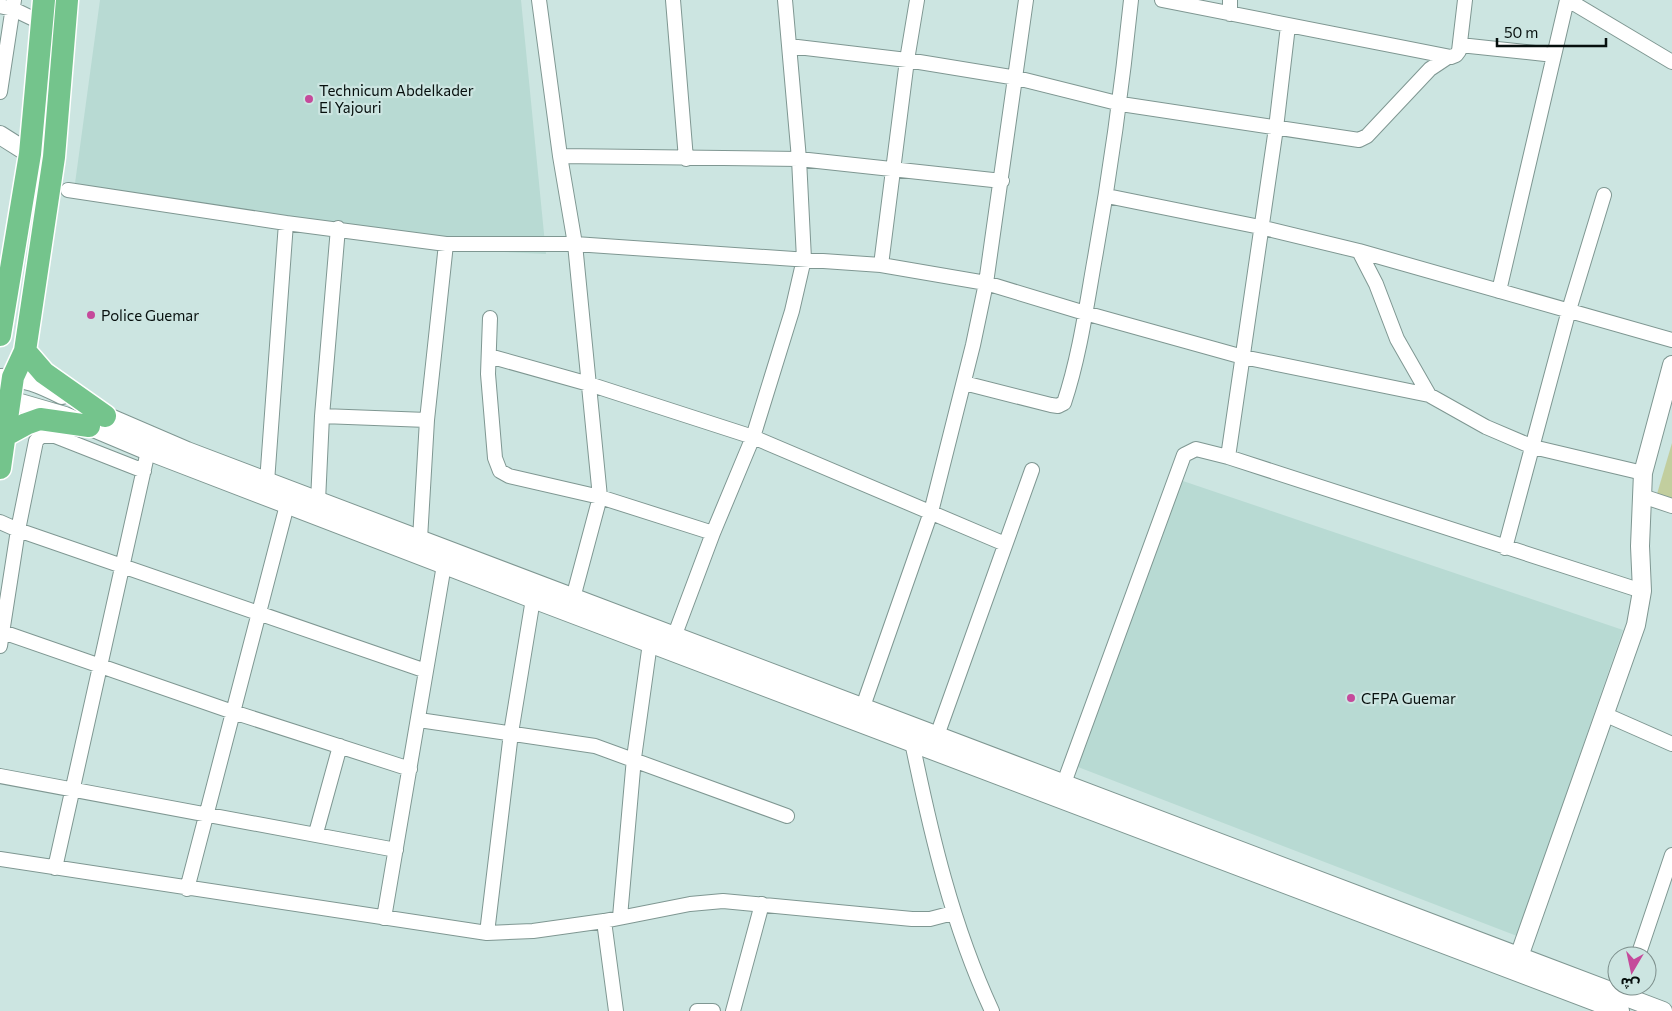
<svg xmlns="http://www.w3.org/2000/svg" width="1672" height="1011" font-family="Commissioner,'Noto Sans Arabic',sans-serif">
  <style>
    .built { fill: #b8dad3 }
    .green { fill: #c2ce9e }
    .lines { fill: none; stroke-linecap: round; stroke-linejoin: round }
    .minor-casing { stroke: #7f9792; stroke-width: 16 }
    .tertiary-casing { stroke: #7f9792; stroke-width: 20 }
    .trunk-casing { stroke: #fff; stroke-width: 25 }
    .minor { stroke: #fff; stroke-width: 14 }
    .tertiary { stroke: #fff; stroke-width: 18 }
    .trunk { stroke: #74c48c; stroke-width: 22 }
    .poi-dot { fill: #c54a9b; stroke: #cce5e1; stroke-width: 2 }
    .labels { text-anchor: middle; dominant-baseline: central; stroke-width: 4.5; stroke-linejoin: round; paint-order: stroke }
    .poi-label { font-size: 15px; fill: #060f0d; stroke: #cce5e1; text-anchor: start }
  </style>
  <rect width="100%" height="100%" fill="#cce5e1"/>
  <path class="built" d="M100,0H521L546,254L436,249L73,198Z
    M1180,480L1623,630L1517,936L1078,767Z"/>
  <path class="green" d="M1672,443V499L1657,494Z"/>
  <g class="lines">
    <defs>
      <path id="minor" d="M539,0L560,156L575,244L600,497L573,598
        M673,0L686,159
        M785,0L799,159L1002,181
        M1162,0L1451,57L1456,55L1459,51L1465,0
        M1230,0V14
        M1568,0L1672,62
        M0,6L13,9L40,22
        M1288,26L1276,128L1228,457L1642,591
        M1460,45L1554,55
        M789,46L907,60L1017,78L1121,104L1359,140L1367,136L1430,69L1448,57
        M0,92L14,0
        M560,156L799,159L804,259L792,311L753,437L713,533L671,645
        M68,190L286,223L267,482
        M1107,196L1260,227L1359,251L1672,340
        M286,223L446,244H575L881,265L986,283L1085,313L1243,357L1429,395L1486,427L1533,447L1643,473
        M1359,251L1376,284L1397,339L1429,395
        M881,265L907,60L917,0
        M1499,291L1567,0
        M490,318L488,374L495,458L500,471L509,476L600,497L713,533
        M489,356L589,384L753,437L1005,544
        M964,383L1051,405L1058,406L1064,403C1079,358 1086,309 1094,263C1110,175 1122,88 1131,0
        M322,416L427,420
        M1642,496L1672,506
        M318,501L322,416L338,228
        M0,522L18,530L426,671
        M420,539L427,420L446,244
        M1505,548L1569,310L1604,195
        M0,631L233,712L410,769
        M0,646L18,530L36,441L41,436H55L144,471
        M1604,714L1672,744
        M860,715L931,512L973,345L986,283L1026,0
        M419,720L595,746L787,816
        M912,742C931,834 952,925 992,1011
        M934,744L1032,470
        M0,776L396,850
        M1064,783L1184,455L1196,449L1228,457
        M316,833L340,746
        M0,859L487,933L533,931L604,921L690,904L723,901L912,919H930L953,913
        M55,868L148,451
        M187,889L287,505
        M620,917L634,758L650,643
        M384,918L444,565
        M604,921L616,1011
        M487,933L511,733L533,599
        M1638,956L1672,855
        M697,1011H713
        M733,1011L762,904"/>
      <path id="tertiary" d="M0,135L30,154L54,157
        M0,378C23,376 42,385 62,395
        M0,400H10L65,416L148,451L533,599L1620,1011
        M94,411L187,451L1663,1011
        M1516,965L1636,625L1642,591L1640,546L1643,473L1672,365"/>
      <path id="trunk" d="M0,335L30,154L44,0
        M25,351L44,373L105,416
        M4,436L26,424L40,419L89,426
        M0,468L13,377L25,351L54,157L67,0"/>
    </defs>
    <use href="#minor" class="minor-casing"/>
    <use href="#tertiary" class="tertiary-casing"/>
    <use href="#trunk" class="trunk-casing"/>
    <use href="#minor" class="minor"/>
    <use href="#tertiary" class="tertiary"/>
    <use href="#trunk" class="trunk"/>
  </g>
  <g class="poi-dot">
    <circle cx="309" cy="99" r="5"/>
    <circle cx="91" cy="315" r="5"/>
    <circle cx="1351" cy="698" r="5"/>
  </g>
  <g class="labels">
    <g class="poi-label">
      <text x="319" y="90">Technicum Abdelkader<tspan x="319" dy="17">El Yajouri</tspan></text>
      <text x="101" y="315">Police Guemar</text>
      <text x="1361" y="698">CFPA Guemar</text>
    </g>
  </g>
  <g transform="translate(1632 971) rotate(189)"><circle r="24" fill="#cce5e1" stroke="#7d8f8c"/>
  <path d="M0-4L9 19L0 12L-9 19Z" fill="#c54a9b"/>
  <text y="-8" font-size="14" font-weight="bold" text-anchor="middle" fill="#060f0d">ش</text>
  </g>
  <path d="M1497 38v8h109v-8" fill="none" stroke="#060f0d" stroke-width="2.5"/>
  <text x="1504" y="38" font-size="15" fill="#060f0d" stroke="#cce5e1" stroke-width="4" paint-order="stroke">50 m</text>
</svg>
